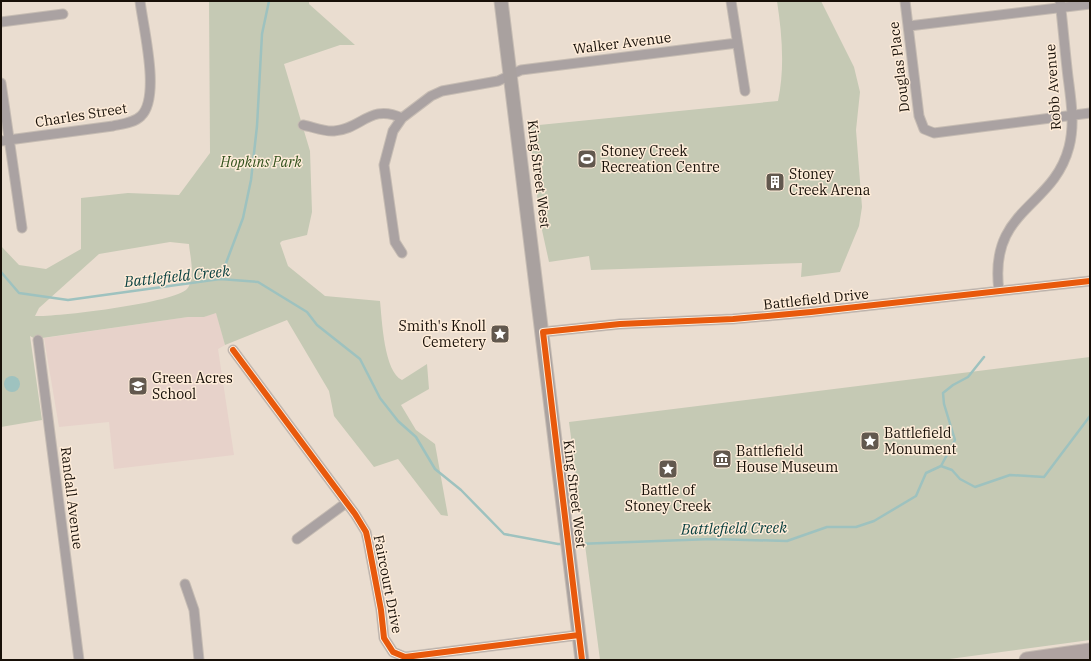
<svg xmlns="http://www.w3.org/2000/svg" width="1091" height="661" font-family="'IBM Plex Serif',serif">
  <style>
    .education { fill: #e7d2ca }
    .green { fill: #c5c9b4; fill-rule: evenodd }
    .water { fill: #9ec2bf }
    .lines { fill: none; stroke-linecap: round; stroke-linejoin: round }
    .stream { stroke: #9ec2bf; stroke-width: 2.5 }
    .minor-casing { stroke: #c6bcb3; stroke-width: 11 }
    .secondary-casing { stroke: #c6bcb3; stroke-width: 15 }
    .primary-casing { stroke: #c6bcb3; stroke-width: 17 }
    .minor { stroke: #aaa2a2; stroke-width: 9 }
    .secondary { stroke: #a9a19f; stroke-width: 13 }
    .primary { stroke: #aea2a0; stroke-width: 15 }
    .cycleway-casing { stroke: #feecd9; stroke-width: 8 }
    .cycleway { stroke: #e8590c; stroke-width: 6 }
    .labels { text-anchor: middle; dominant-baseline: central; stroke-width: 3; stroke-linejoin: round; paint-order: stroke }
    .street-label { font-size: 14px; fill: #181008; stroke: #feecd9 }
    .poi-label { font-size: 14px; fill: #181008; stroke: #feecd9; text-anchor: start }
    .park-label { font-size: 14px; font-style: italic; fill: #31501b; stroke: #feecd9 }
    .water-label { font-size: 15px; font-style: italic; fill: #094041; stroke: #feecd9 }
  </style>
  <rect width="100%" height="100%" fill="#eaddd0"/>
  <path class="education" d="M216,312L225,345L218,349L234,455L114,469L109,422L59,427L44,338L188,317H204Z"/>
  <path class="green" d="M209,1H309V4L355,45H340L284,64L310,151L312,212L307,235L282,241L280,243L288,266L325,296L380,301C382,320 384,372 402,380L427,364L429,389L401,405L416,430L435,444L448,516L441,515L398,459L374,467L334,416L329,391L287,320L225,345L216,313L204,317H188L35,339L30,336L42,420L1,427V246L19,265L46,269L81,249V198L128,193L179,195L210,153ZM170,242L189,244C190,257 196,278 187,289C174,303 57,317 35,316L39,308L99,254Z
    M777,1H821L854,67L860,92L856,130L862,207L859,226L840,272L801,277L802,263L591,270L589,256L549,262L540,221L529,126L778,101C785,68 782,34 777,1Z
    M1090,357V640L942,660H600L569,422Z"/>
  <path class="water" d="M4 384a8 8 0 1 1 16 0a8 8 0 1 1-16 0Z"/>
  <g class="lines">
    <path class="stream" d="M1,272L19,293L68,300L220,279L258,282L307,312L317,325L360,359L380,398L398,421L416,437L435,469L461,490L504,534L558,544H564
      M220,279L243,218L251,180L257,126L262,34L269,1
      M941,466L955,440L944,404L943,393L953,385L968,377L984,357
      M577,544L712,539L787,541L827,527H856L874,521L916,496L926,473L941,466L952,470L960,479L975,487L1010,475L1044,477L1090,416"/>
    <defs>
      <path id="minor" d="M731,1L745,91
        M905,1L919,116L924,129L934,133L1090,113
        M1,22L63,14
        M909,26L1090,4
        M1,83L22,228
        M303,125C313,127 325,132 334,131C362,129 370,103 402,118
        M1,141L113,126C122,124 134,123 141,116C161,97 143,27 140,1
        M402,253L395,242L384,165L393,131L402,118L431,96L442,91L498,81L521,70L737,43
        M999,291C988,208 1053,209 1069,147C1075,124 1071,100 1068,77C1065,52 1063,26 1060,1
        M543,332L620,324L733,319L811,312L1090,281
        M38,340L79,660
        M233,350L355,514L366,532L368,541L381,610L384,638L393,652L405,657L579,635
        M297,539L346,503
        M185,584L194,610L199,660"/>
      <path id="secondary" d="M501,1L582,660"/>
      <path id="primary" d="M1027,660L1090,651"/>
    </defs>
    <use href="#minor" class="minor-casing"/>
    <use href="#secondary" class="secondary-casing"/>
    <use href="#primary" class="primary-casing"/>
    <use href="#minor" class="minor"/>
    <use href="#secondary" class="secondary"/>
    <use href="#primary" class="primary"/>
    <defs>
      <path id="cycleway" d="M233,350L355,514L366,532L368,541L381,610L384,638L393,652L405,657L579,635
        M582,660L543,332L620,324L733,319L811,312L1090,281"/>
    </defs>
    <use href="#cycleway" class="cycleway-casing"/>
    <use href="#cycleway" class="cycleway"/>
  </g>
  <defs>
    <symbol id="stadium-square" viewBox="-11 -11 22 22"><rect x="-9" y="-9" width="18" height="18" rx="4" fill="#62584e" stroke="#feecd9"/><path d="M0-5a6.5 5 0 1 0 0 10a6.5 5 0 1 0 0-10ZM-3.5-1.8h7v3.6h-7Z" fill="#fff"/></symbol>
    <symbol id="building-square" viewBox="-11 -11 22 22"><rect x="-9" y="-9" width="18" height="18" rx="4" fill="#62584e" stroke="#feecd9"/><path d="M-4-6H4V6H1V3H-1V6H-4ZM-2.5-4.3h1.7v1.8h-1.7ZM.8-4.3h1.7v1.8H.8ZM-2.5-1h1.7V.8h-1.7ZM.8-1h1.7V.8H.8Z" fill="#fff"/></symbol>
    <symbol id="sight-square" viewBox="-11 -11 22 22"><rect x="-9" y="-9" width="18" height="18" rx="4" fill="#62584e" stroke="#feecd9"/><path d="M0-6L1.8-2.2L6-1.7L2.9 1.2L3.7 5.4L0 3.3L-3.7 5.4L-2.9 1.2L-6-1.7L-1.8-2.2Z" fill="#fff"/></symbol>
    <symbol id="school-square" viewBox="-11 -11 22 22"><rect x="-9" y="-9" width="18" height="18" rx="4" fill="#62584e" stroke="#feecd9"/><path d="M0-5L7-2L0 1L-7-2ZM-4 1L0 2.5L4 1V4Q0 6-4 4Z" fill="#fff"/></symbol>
    <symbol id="museum-square" viewBox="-11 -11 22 22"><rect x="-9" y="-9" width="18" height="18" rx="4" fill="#62584e" stroke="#feecd9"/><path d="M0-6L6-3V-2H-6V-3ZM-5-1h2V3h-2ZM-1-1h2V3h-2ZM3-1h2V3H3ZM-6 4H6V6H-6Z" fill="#fff"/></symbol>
  </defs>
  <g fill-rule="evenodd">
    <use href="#stadium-square" x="576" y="148" width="22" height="22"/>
    <use href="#building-square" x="764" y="171" width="22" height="22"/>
    <use href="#sight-square" x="489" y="323" width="22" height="22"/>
    <use href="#school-square" x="127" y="375" width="22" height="22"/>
    <use href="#sight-square" x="859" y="430" width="22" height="22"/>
    <use href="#museum-square" x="711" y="448" width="22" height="22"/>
    <use href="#sight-square" x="657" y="458" width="22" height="22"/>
  </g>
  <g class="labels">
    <g class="street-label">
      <text transform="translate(622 43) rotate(-7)">Walker Avenue</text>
      <text transform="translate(899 67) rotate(-97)">Douglas Place</text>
      <text transform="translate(1053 87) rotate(-94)">Robb Avenue</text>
      <text transform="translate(81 115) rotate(-9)">Charles Street</text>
      <text transform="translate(539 174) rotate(83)">King Street West</text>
      <text transform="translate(816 299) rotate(-6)">Battlefield Drive</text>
      <text transform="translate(575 494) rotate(83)">King Street West</text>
      <text transform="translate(72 498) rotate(83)">Randall Avenue</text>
      <text transform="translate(388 584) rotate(79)">Faircourt Drive</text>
    </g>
    <g class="poi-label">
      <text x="601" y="151">Stoney Creek<tspan x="601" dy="16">Recreation Centre</tspan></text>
      <text x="789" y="174">Stoney<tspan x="789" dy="16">Creek Arena</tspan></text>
      <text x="486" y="326" text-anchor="end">Smith's Knoll<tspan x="486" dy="16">Cemetery</tspan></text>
      <text x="152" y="378">Green Acres<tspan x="152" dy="16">School</tspan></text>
      <text x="884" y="433">Battlefield<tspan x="884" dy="16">Monument</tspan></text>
      <text x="736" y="451">Battlefield<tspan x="736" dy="16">House Museum</tspan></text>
      <text x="668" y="490" text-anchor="middle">Battle of<tspan x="668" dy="16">Stoney Creek</tspan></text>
    </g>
    <g class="park-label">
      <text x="261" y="162">Hopkins Park</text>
    </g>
    <g class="water-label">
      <text transform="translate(177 276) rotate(-6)">Battlefield Creek</text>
      <text transform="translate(734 528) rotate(-1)">Battlefield Creek</text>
    </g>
  </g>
  <rect width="1091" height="661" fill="none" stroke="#181008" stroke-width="4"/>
</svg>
